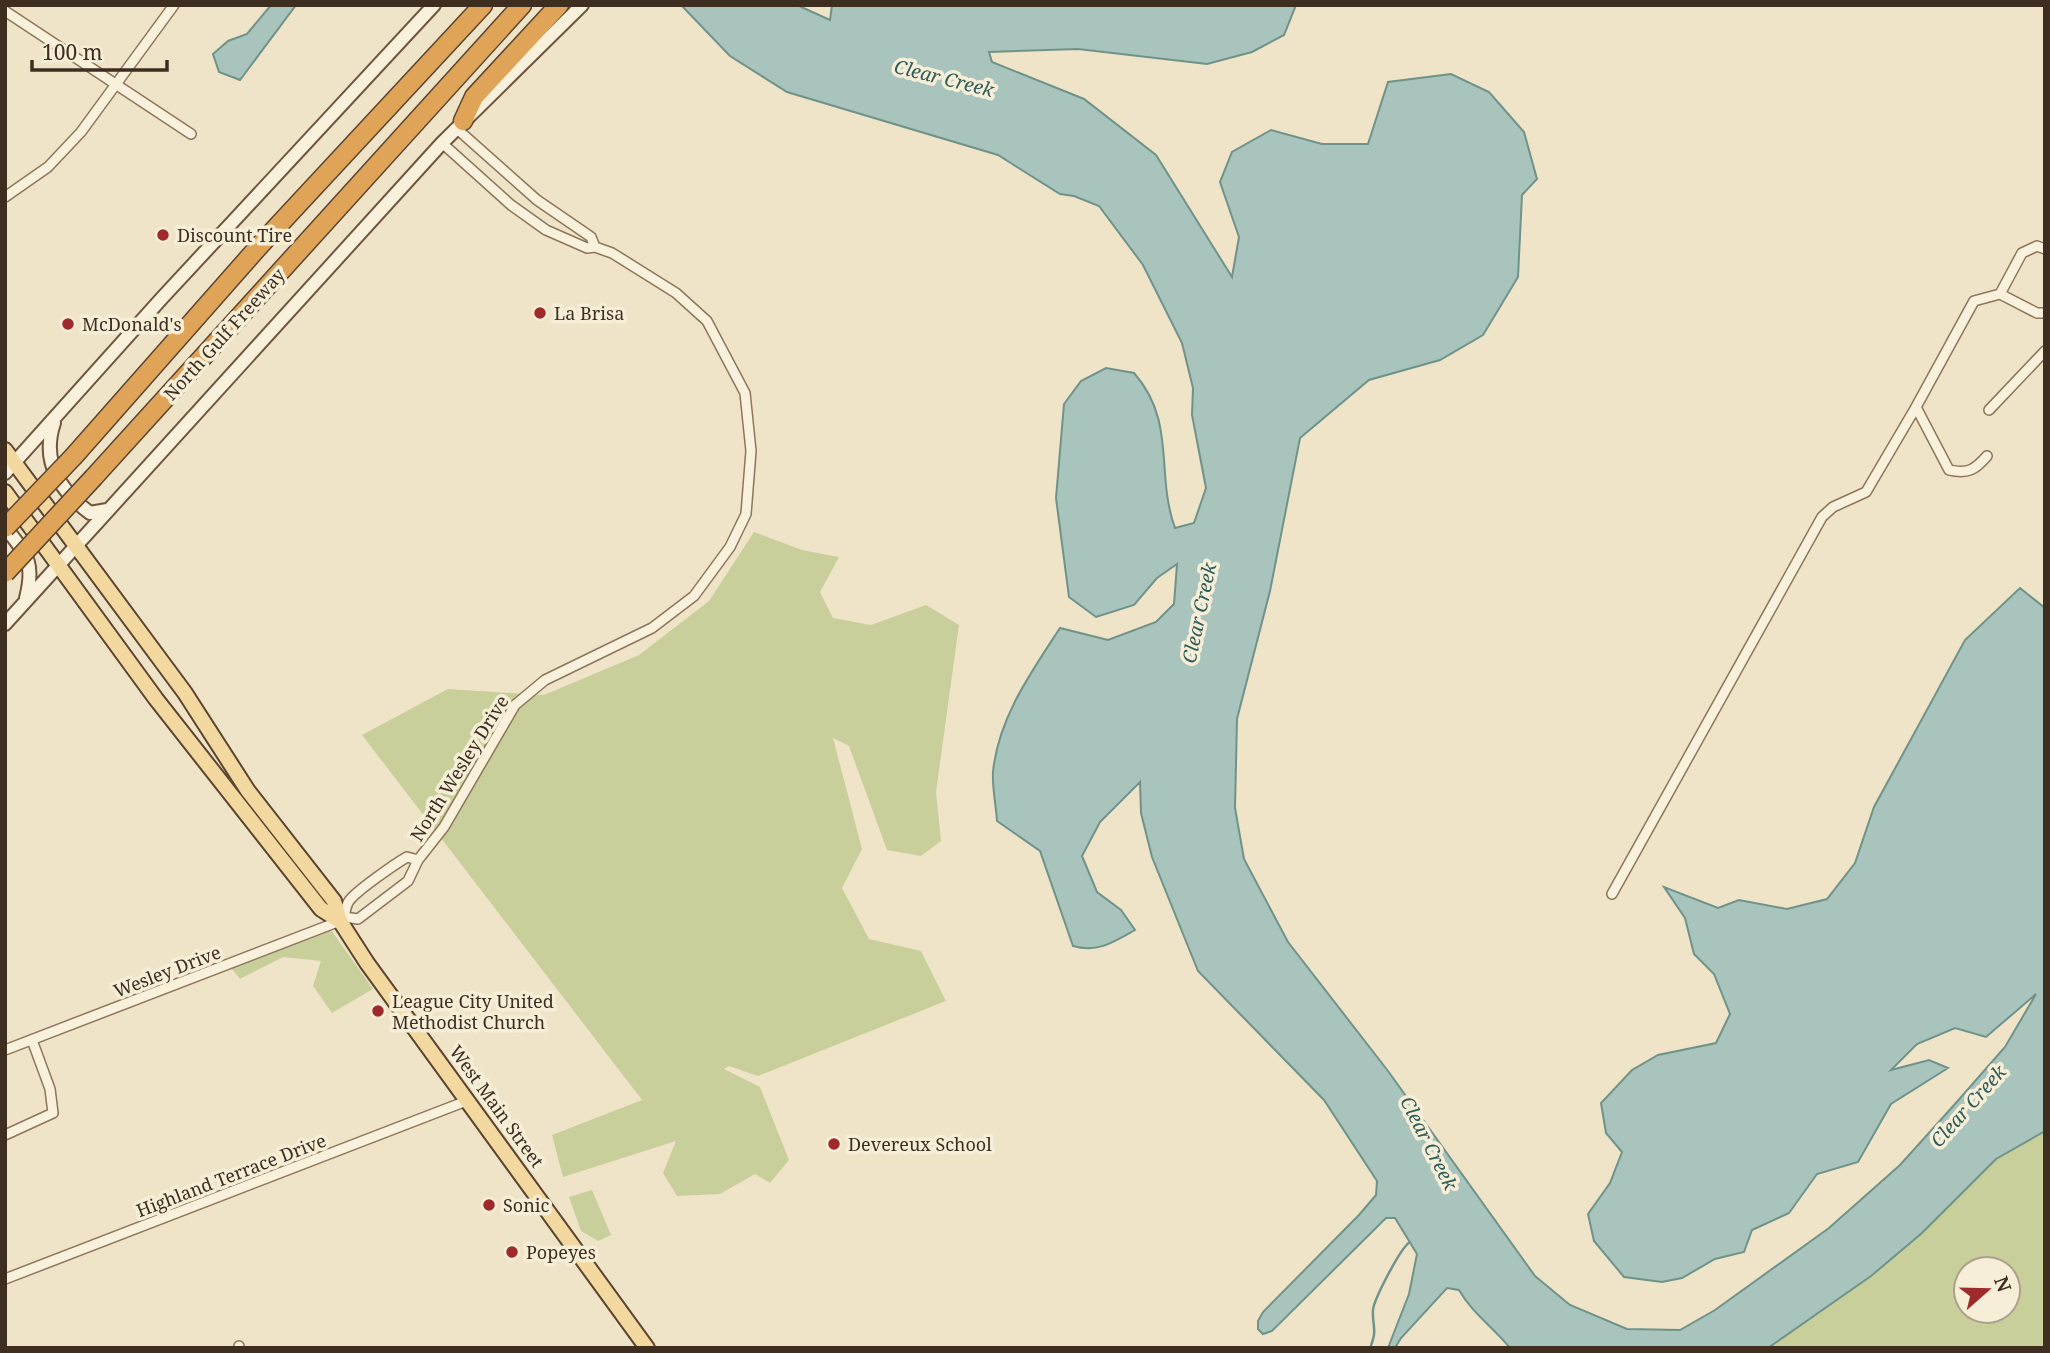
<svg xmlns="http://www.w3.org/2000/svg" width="2050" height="1353" font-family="'Noto Serif',serif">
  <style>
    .green { fill: #c9cf9b; fill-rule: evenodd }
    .water { fill: #a9c4bc; stroke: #6f938a; stroke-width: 2 }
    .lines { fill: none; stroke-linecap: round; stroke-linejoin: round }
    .stream { stroke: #6f938a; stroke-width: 2.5 }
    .street-casing { stroke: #8d765c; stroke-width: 12 }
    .secondary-casing { stroke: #6f573f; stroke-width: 16 }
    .primary-casing { stroke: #5b4430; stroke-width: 18 }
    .highway-casing { stroke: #5b4430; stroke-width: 21 }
    .street { stroke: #faf1dc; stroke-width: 9 }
    .secondary { stroke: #faf1dc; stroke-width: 12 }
    .primary { stroke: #f3d9a0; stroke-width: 14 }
    .highway { stroke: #e0a458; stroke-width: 18 }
    .highway-bridge-casing { stroke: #5b4430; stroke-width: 21; stroke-linecap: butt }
    .highway-bridge { stroke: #e0a458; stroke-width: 18 }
    .poi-dot { fill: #9e2a2b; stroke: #f7eed8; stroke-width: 2.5 }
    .labels { text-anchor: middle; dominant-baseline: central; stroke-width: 7; stroke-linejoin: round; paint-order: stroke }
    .poi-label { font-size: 18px; fill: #3d2e20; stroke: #f7eed8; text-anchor: start }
    .street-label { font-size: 18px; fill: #3d2e20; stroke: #f7eed8 }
    .water-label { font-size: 19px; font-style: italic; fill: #2f5d5a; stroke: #f7eed8 }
  </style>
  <rect width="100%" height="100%" fill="#f0e4c8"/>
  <path class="green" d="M754,532L802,550L839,557L820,592L833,618L871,625L926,605L959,625L936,792L941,841L921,856L887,850L849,746L833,738L862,849L842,888L869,939L921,951L946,1001L758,1076L729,1066L724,1069L760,1087L789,1160L770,1183L755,1174L720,1194L677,1196L663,1173L676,1141L563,1177L552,1135L642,1100L362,735L448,689L544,695L639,655L709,601Z
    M331,930L373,989L332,1013L313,986L321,961L283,957L240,979L231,968Z
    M2045,1131V1348H1768L1871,1276L1922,1233L1996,1159ZM1966,1269H2008V1311H1966Z
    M592,1190L611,1235L598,1241L581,1231L569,1197Z"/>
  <path class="water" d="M271,5H296L240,80L219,72L213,54L228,41L247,34Z
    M681,5H797L830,20L832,5H1296L1284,35L1252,52L1207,64L1078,49L989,52L992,62L1084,99L1156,155L1232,277L1239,237L1220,182L1232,152L1271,130L1322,144H1368L1388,82L1451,74L1489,92L1524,132L1537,179L1522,195L1518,277L1483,335L1440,360L1369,380L1300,438L1270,591L1237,719L1235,808L1244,859L1288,942L1388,1071L1535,1276L1570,1305L1627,1329L1680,1330L1715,1310L1829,1228L1900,1165L1955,1104L2005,1047L2036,994L1986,1037L1955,1028L1917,1044L1891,1070L1929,1060L1948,1068L1891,1104L1858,1162L1817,1174L1789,1213L1752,1230L1744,1252L1715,1259L1682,1278L1662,1282L1624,1277L1594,1241L1588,1214L1610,1183L1622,1152L1606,1133L1601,1103L1632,1070L1658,1055L1716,1043L1730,1014L1714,974L1694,954L1685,918L1664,887L1718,908L1739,900L1787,909L1827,899L1855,863L1874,807L1965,640L2020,588L2045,608V1131L1996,1159L1922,1233L1871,1276L1768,1348H1510C1493,1327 1472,1313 1459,1290L1447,1288L1401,1338L1395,1348H1388L1409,1294L1417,1254L1395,1218H1386L1272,1331L1263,1334L1258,1329V1321L1263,1312L1359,1215L1376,1195L1377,1181L1324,1100L1198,971L1152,857L1141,813L1140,782L1100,822L1082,856L1097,892L1121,910L1135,930C1114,942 1098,953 1073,946L1040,851L997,821C996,805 992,787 993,772C998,718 1032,671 1060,628L1108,640L1156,622L1174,604L1177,564L1157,578L1134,605L1096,617L1069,597L1056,498L1064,404L1081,381L1106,368L1134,373C1177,422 1155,473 1175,528L1194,523L1206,488L1192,415L1193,388L1182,343L1143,265L1099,206L1074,196L1060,194L998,155L787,92L730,56Z"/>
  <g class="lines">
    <path class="stream" d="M1370,1348C1378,1329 1372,1327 1373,1310C1374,1299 1401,1247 1410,1242"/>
    <defs>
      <path id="street" d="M5,11L191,134
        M456,128L537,200L591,237L595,247
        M5,197L48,167L81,132L174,5
        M2000,294L2022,253L2037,246L2045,249
        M1989,410L2045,351
        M1987,456C1975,470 1968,474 1949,470L1916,407L1974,301L2000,294L2037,313H2045
        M1612,894L1822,517L1833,507L1866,492L1916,407
        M344,917L358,919L408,881L418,860L444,827L515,705L545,680L652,628L694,596L730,547L746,514L751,451L745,393L707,321L676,293L612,253L595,247L587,248L546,230L511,205L442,143
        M5,1050L340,921C347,915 344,908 349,901C356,891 395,864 407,857L418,860
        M5,1135L53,1113L50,1089L32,1040
        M5,1279L469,1100
        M239,1346V1348"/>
      <path id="secondary" d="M54,423C41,461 59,490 90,513L107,510
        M5,473L162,298L434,5
        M5,527C27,555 35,562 26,598
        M5,624L442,143L582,5"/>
      <path id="primary" d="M5,450L185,693L248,791L334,901L340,921L367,963L647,1348
        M5,492L156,699L321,909L340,921"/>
      <path id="highway" d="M463,121L474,97L559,5
        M74,456L261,244L483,5
        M94,477L522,5"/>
    </defs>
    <use href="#street" class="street-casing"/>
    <use href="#secondary" class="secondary-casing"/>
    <use href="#primary" class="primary-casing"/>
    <use href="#highway" class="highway-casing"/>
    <use href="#street" class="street"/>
    <use href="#secondary" class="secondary"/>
    <use href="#primary" class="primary"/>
    <use href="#highway" class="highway"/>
    <defs>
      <path id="highway-bridge" d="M5,528L74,456
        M5,573L94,477"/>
    </defs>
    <use href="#highway-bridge" class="highway-bridge-casing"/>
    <use href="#highway-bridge" class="highway-bridge"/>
  </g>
  <g class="poi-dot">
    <circle cx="163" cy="235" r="7"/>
    <circle cx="540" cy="313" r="7"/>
    <circle cx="68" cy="324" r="7"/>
    <circle cx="378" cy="1011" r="7"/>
    <circle cx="834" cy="1144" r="7"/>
    <circle cx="489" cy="1205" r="7"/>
    <circle cx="512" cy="1252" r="7"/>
  </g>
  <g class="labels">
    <g class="poi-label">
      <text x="177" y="235">Discount Tire</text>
      <text x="554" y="313">La Brisa</text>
      <text x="82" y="324">McDonald's</text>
      <text x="392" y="1001">League City United<tspan x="392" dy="21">Methodist Church</tspan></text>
      <text x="848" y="1144">Devereux School</text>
      <text x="503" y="1205">Sonic</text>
      <text x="526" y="1252">Popeyes</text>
    </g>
    <g class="street-label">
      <text transform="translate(224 334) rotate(-48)">North Gulf Freeway</text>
      <text transform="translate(459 768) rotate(-58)">North Wesley Drive</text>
      <text transform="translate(167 971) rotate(-21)">Wesley Drive</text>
      <text transform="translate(497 1106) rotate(54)">West Main Street</text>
      <text transform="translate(231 1175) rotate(-21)">Highland Terrace Drive</text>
    </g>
    <g class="water-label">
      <text transform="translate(944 78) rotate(14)">Clear Creek</text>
      <text transform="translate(1199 613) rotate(-78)">Clear Creek</text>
      <text transform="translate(1968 1106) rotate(-48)">Clear Creek</text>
      <text transform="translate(1429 1143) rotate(63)">Clear Creek</text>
    </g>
  </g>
  <rect width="2050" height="1353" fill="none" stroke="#3d2e20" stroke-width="14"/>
  <g transform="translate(1987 1290) rotate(70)"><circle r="33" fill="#f7eed8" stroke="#ada18e" stroke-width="2"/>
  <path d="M0-5L12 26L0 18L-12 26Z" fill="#9e2a2b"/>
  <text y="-10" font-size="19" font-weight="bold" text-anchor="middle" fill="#3d2e20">N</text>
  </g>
  <path d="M32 60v10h135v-10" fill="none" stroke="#3d2e20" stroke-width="3.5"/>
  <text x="42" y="60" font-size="21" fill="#3d2e20" stroke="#f7eed8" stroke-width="5" paint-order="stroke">100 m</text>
</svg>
